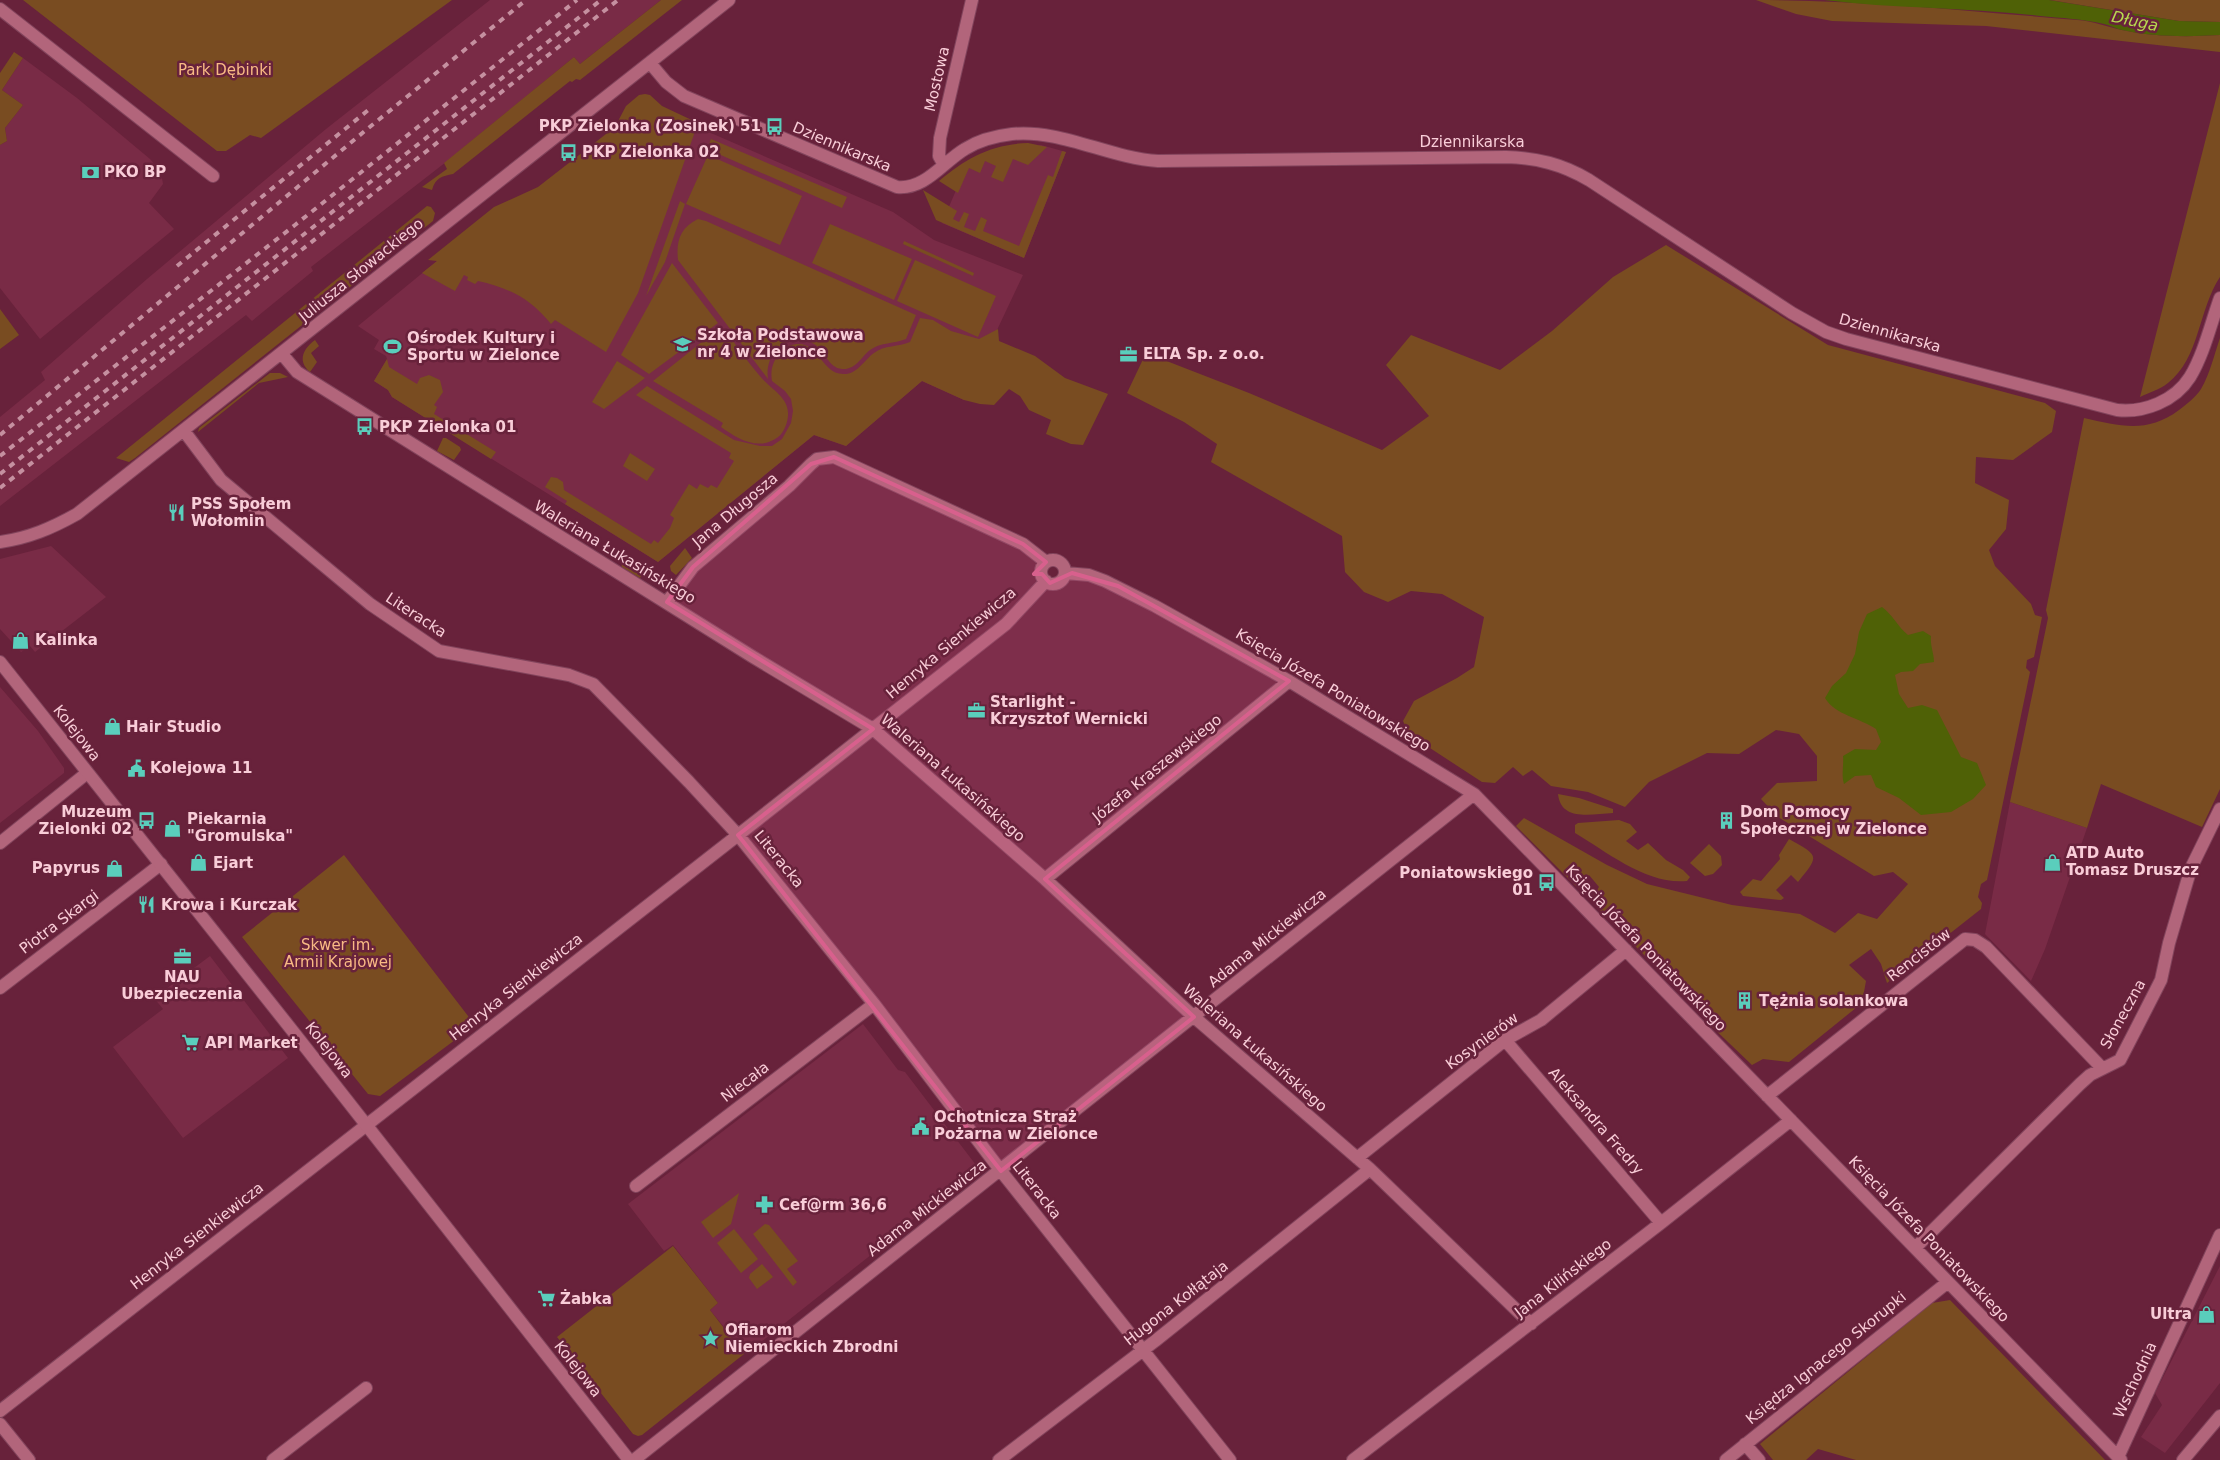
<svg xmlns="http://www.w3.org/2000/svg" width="2220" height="1460" font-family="'DejaVu Sans',sans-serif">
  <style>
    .built { fill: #792b46 }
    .green { fill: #794c21 }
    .water { fill: #4f6106 }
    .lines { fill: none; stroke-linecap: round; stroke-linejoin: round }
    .street-casing { stroke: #82445c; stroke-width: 14 }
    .secondary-casing { stroke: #82445c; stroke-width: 14 }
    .street { stroke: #b2657b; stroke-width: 12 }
    .secondary { stroke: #b2657b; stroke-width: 12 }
    .rail { stroke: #c590a0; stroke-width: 4; stroke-dasharray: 6 6; stroke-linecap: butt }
    .marked { fill: #d8608d; fill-opacity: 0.2; stroke: #d8608d; stroke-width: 4; stroke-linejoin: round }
    .labels { text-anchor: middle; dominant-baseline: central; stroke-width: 5; stroke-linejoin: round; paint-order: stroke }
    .park-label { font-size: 15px; fill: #f8ba84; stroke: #68223b }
    .street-label { font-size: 15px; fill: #f9cdd8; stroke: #68223b }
    .poi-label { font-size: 15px; font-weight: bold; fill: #f9cdd8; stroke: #68223b; text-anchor: start }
    .water-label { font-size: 16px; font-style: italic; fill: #b7d94f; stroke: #68223b }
  </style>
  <rect width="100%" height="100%" fill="#68223b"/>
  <path class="built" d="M490,0H661L580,64L574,57L446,162L311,267L313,271L252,321L246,315L0,506V417L45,380L41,372L147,279L326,129Z
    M23,58L77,98L150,159L161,172L163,184L149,203L174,229L40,339L0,288V145L7,141L5,128L23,105L2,90Z
    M697,127L893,212L934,240L1023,275L964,400L922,381L846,446L814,435L658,562L392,397L388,390L374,381L387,359L386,356L374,349L379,340L358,326L437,261Z
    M1041,145L1066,152L1024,258L942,223L969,160Z
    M51,546L106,597L35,652L30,646L21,652L0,629V559Z
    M0,687L38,731L64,768V773L0,823Z
    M2010,802L2087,828L2045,949L2031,981L1985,934Z
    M210,956L288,1058L183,1138L113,1047L163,1009L154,998Z
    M863,1024L898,1070L905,1072L979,1169L893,1235H888L891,1239L746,1354L710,1310L718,1303L673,1245L664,1251L628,1204Z
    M2220,1266V1383L2165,1453L2141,1437L2162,1405L2155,1393Z"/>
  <path class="green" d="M23,0H452L261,138L250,135L226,151H217Z
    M661,0H682L580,80L576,79L572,82L570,81L453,174C442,176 435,178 432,190L422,187L447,169L444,163L574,57L580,64Z
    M1756,0C1863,0 1970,11 2077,20C2093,21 2107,27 2122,30C2154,37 2187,37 2220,35V52L1986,26L1832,21L1796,14Z
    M2050,0H2220V22L2179,21Z
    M14,52L23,58L2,90L23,105L5,128L7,141L0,145V73Z
    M2220,83V277C2198,310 2200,358 2168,383C2159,390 2150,392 2140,397Z
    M645,94L650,95L662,106L698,123L638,293L606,352L555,320L551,324C530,298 509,288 478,281L475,284L467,280L468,277L464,275L455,291L422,273L437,261L428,260L494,207L538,187L615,127L626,106L639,95Z
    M711,139L847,197L842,208L707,149Z
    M1028,143L1047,147L1028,165L1013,159L1003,182L991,177L996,166L985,161L980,173L969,168L958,193L939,181C966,158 992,144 1028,143Z
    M1062,151L1066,152L1024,258L936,220L923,190L957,211L953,219L959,222L964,212L969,214L964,227L975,231L981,217L987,220L983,231L1019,246L1048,175L1053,177Z
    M708,155L802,196L780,245L686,204Z
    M680,201L685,204L665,262L646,296Z
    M427,206L431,207L435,213L433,221L135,458L129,462L116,458Z
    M698,219L706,221L916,315L906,339C894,344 881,342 870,350C861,357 856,370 842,369C828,368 825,350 814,344C789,329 764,353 768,379L678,260C676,241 680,228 698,219Z
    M830,224L912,259L894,300L812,263Z
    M904,241L974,273L973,276L903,244Z
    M1666,245L1828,345L2045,403L2056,411L2052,432L2013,460L1976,457L1975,483L2009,500L2006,529L1989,550L1995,566L2031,604L2035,615L2042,617L2034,657L2027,660L2026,668L2030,672L1987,880L1981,884L1978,897L1982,903L1981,909L1887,983L1881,964L1871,949L1849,965L1866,981L1862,1003L1789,1062L1763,1059L1752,1065L1706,1021L1700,1002L1654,955L1648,959L1590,900L1599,887L1589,875L1578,888L1516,826L1524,818L1607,865L1647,884L1732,905L1800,914L1835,933L1858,913L1877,919L1908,884L1893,872L1874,876L1778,817L1761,799L1777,783L1817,781V756L1799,734L1776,730L1739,754L1707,753L1649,782L1625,807L1588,792L1551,786L1532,770L1523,776L1513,767L1495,783L1482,782L1410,735L1403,721L1414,701L1457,678L1474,667L1484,617L1442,594L1411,591L1388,602L1364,592L1345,572L1342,536L1211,462L1217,444L1184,422L1127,393L1146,353L1249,393L1382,450L1429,416L1386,365L1411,335L1500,370L1552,331L1613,277Z
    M915,260L996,296L978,337L897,301Z
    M672,263L718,323L649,374L621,355Z
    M0,309L19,335L0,349Z
    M920,318L933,320L951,331L979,339L998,329L999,341L1035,356L1065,378L1108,394L1083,445L1071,444L1046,434L1051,420L1029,410L1020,396L1009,389L994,405L980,404L964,400L922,381L846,446L814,435L658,562L565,504L567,501L545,487L551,477L557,478L563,482L564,490L651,544L654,540L658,543L670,528L674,518L670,515L689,484L697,489L700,484L708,488L711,485L717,488L734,461L729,458L731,453L636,395L647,386L734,440L760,446H772L782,439L791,423L793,411L791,399L785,391L772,381C771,374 771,369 774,362C777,355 782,349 789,346C818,335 820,374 843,374C857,375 864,360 874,353C884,345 899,347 910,342Z
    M718,329H724C736,345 747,361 759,375C773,392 795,399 786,425C783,433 779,438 771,441C754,449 735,437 721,427L723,423L653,381Z
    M2220,338V789L2202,827L2101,784L2087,828L2010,802L2048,618L2046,610L2084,418C2120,426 2147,434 2179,410C2187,404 2196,397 2201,389C2210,374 2214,355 2220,338Z
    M315,340L319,346L311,353L317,362L310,372C297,361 303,349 315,340Z
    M387,359L389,367L417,384L420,378L429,375L440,380L443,392L434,405L437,407L434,414L496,452L491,459L392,397L388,390L374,381Z
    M617,361L645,378L604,409L592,402Z
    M270,373H280L288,377L259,383L198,432L199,428Z
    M443,438H446L460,447L461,450L454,460L437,451Z
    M630,453L655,469L647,481L623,466Z
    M685,548L692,558L676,575L671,571L670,566Z
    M626,554L642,565L643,572L640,578L622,567L621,561Z
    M1558,794L1579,798L1613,809V813C1592,814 1561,822 1558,794Z
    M1619,820L1630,824L1637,832L1626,841L1638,850L1648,843L1666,860L1683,870L1690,877L1687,881C1647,885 1607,852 1575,833V825L1578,823Z
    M1789,839C1819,856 1820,855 1798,882L1791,875L1776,890L1784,898L1781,900L1743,896L1740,892L1753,879L1761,881L1780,859L1779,855Z
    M1709,844L1721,856L1722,865L1713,874L1705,876L1690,863Z
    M344,855L475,1025L380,1096L368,1094L242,937Z
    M739,1193L731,1224L713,1238L701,1222Z
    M765,1224L769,1225L798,1261L787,1269L797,1282L793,1286L753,1234Z
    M734,1229L758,1259L741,1273L717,1243Z
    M673,1246L718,1303L710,1310L744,1354L642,1435L638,1436L633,1434L557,1337Z
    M762,1264L773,1277L757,1289L749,1278L750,1274Z
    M1950,1300L2105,1460H1856L1818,1449L1806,1460H1773L1760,1444L1932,1303Z"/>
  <path class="water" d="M1824,0H2049L2179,21L2220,22V35C2187,37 2154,37 2122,30C2116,29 2110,25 2104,24C2083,19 2061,18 2040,16C1968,7 1895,9 1824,0Z
    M1882,607C1893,615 1898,627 1908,635L1923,631L1931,636C1930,646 1934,653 1934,662L1920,664L1913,671L1901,672L1895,675L1899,694L1908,708L1922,705L1937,710L1961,757L1977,763L1986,785L1973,799L1951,812L1921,815L1899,798L1876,787L1871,775L1855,776L1844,784C1841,774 1844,766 1843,756L1855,749L1876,750L1881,742L1876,729C1860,718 1835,715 1825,698L1832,686L1846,673L1855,654L1859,632L1867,614Z"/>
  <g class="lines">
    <defs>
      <path id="street" d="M0,9L213,176
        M650,63L666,82L684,96L897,187C925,190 943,162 965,149C979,140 995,136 1012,134C1061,129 1109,158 1158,161L1506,157C1537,158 1562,164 1589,180L1792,313L1826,332L1846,339L2117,410C2144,413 2175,401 2190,377C2204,354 2211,323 2220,298
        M944,165L939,156L940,138L972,0
        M282,354L297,372L753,657L873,729L1045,879L1194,1017L1370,1169L1531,1324
        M184,431L221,480L370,604L439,651L569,675L593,684L689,782L738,835L874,1004L1001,1171L1230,1460
        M0,542C29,538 52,528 77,514L729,0
        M1041 572a12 12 0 1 1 24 0a12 12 0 1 1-24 0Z
        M1065,573L1089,575L1105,581L1155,606L1289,681L1474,794L2121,1460
        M667,602L693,567L789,486L811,464L817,459L834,457L1023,544L1046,562
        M0,843L87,773
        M1045,879L1289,681
        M0,988L161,864
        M1505,1040L1661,1223
        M1767,1096L1965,939L1975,940L1986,947L2102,1068
        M1357,1158L1505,1040L1541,1020L1626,950
        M636,1186L874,1004
        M1915,1248L2080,1084L2090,1075L2120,1060L2136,1029L2161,980L2169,943L2191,868L2220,809
        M0,1411L733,839L1006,624L1046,581
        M0,1424L29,1460
        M1745,1444L1759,1460
        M2118,1457L2220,1235
        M273,1460L366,1388
        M634,1460L1474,794
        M999,1460L1155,1341L1370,1169
        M1353,1460L1661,1223L1791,1120
        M1726,1460L1948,1282"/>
      <path id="secondary" d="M0,662L295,1034L629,1460
        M2183,1460L2220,1416"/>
    </defs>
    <use href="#street" class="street-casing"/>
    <use href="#secondary" class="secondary-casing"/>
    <use href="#street" class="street"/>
    <use href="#secondary" class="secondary"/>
    <path class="rail" d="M177,266L372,107
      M0,435L366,130L526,0
      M0,456L295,225L577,0
      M0,474L601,0
      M0,488L618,0"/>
  </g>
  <path class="marked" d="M834,457L1023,544L1046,562L1034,574H1042L1050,583L1072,573L1118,586L1289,681L1045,879L1194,1017L1001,1171L738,835L873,729L667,602L693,567L811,464Z"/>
  <defs>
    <symbol id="bus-bare" viewBox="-9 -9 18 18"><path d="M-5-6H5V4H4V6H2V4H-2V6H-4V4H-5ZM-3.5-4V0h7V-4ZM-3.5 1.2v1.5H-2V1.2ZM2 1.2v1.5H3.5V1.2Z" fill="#5acebc" stroke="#68223b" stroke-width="2.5" paint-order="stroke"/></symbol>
    <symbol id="bank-bare" viewBox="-9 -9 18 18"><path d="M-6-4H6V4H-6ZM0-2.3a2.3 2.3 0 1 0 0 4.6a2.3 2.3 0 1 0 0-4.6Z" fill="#5acebc" stroke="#68223b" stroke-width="2.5" paint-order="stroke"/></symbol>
    <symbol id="school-bare" viewBox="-9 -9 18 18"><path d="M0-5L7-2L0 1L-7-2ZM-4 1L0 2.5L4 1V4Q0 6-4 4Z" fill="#5acebc" stroke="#68223b" stroke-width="2.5" paint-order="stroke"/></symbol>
    <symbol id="stadium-bare" viewBox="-9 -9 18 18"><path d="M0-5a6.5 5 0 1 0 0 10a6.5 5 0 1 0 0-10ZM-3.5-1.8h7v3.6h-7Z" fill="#5acebc" stroke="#68223b" stroke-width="2.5" paint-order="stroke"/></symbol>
    <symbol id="office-bare" viewBox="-9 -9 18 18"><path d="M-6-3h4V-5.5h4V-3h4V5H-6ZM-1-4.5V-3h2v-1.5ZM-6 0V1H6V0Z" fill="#5acebc" stroke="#68223b" stroke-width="2.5" paint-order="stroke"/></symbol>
    <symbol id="restaurant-bare" viewBox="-9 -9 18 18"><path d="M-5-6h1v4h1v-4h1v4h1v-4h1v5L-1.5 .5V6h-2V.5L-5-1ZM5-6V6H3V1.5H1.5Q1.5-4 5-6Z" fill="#5acebc" stroke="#68223b" stroke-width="2.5" paint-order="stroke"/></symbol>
    <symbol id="shop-bare" viewBox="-9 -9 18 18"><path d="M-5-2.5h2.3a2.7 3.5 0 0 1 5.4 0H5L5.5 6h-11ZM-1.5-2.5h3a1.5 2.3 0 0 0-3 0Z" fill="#5acebc" stroke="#68223b" stroke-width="2.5" paint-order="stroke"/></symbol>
    <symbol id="civic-bare" viewBox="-9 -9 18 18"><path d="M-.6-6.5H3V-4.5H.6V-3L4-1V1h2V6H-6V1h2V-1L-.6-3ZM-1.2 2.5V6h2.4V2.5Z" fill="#5acebc" stroke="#68223b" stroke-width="2.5" paint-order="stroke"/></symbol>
    <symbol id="building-bare" viewBox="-9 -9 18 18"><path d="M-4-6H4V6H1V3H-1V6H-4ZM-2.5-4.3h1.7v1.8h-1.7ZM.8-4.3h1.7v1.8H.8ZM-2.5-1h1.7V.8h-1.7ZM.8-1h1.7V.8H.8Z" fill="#5acebc" stroke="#68223b" stroke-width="2.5" paint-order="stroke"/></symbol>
    <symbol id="supermarket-bare" viewBox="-9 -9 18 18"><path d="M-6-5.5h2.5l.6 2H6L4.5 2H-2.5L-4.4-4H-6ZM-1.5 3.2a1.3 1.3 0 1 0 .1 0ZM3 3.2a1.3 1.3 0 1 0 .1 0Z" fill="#5acebc" stroke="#68223b" stroke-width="2.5" paint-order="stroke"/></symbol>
    <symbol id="pharmacy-bare" viewBox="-9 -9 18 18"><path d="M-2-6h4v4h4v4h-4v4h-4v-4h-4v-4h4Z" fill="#5acebc" stroke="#68223b" stroke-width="2.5" paint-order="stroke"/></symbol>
    <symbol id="sight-bare" viewBox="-9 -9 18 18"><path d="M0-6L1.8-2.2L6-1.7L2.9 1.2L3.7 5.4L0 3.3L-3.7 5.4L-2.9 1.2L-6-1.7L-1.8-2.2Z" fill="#5acebc" stroke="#68223b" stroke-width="2.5" paint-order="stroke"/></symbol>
  </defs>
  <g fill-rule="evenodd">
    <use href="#bus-bare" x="762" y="114" width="25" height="25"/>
    <use href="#bus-bare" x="556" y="140" width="25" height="25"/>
    <use href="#bank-bare" x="78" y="160" width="25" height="25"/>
    <use href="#school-bare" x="670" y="332" width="25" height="25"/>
    <use href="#stadium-bare" x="380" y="334" width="25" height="25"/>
    <use href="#office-bare" x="1116" y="342" width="25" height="25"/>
    <use href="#bus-bare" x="352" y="414" width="25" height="25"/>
    <use href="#restaurant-bare" x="164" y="500" width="25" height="25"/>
    <use href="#shop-bare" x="8" y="628" width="25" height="25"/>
    <use href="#office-bare" x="964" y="698" width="25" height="25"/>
    <use href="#shop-bare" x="100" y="714" width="25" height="25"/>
    <use href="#civic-bare" x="124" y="756" width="25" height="25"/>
    <use href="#bus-bare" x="134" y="808" width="25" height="25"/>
    <use href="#building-bare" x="1714" y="808" width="25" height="25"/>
    <use href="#shop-bare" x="160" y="816" width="25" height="25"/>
    <use href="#shop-bare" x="2040" y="850" width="25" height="25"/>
    <use href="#shop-bare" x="186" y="850" width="25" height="25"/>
    <use href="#shop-bare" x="102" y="856" width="25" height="25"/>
    <use href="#bus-bare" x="1534" y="870" width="25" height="25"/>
    <use href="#restaurant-bare" x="134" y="892" width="25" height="25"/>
    <use href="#office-bare" x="170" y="944" width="25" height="25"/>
    <use href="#building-bare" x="1732" y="988" width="25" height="25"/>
    <use href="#supermarket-bare" x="178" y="1030" width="25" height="25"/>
    <use href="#civic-bare" x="908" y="1114" width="25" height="25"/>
    <use href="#pharmacy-bare" x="752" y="1192" width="25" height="25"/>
    <use href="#supermarket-bare" x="534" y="1286" width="25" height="25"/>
    <use href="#shop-bare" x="2194" y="1302" width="25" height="25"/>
    <use href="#sight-bare" x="698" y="1326" width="25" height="25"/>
  </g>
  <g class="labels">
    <g class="park-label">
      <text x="225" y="70">Park Dębinki</text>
      <text x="338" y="945">Skwer im.<tspan x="338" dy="17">Armii Krajowej</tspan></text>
    </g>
    <g class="street-label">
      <text transform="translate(937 79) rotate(-77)">Mostowa</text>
      <text x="1472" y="142">Dziennikarska</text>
      <text transform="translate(842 147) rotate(23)">Dziennikarska</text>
      <text transform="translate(361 270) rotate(-39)">Juliusza Słowackiego</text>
      <text transform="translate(1890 333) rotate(16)">Dziennikarska</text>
      <text transform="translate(735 510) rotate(-40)">Jana Długosza</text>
      <text transform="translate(615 552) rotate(31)">Waleriana Łukasińskiego</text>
      <text transform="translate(416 615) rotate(33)">Literacka</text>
      <text transform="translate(951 643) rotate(-40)">Henryka Sienkiewicza</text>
      <text transform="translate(1333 690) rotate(31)">Księcia Józefa Poniatowskiego</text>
      <text transform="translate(77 733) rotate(52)">Kolejowa</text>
      <text transform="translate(1157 768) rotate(-39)">Józefa Kraszewskiego</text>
      <text transform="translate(953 778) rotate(41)">Waleriana Łukasińskiego</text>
      <text transform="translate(779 859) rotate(51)">Literacka</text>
      <text transform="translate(59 922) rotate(-37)">Piotra Skargi</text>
      <text transform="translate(1267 938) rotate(-39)">Adama Mickiewicza</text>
      <text transform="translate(1646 948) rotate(46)">Księcia Józefa Poniatowskiego</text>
      <text transform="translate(1919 955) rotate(-38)">Rencistów</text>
      <text transform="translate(516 987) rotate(-38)">Henryka Sienkiewicza</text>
      <text transform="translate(2123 1014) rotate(-61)">Słoneczna</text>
      <text transform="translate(1482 1041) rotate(-36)">Kosynierów</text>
      <text transform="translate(1255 1048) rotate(41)">Waleriana Łukasińskiego</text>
      <text transform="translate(329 1050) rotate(52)">Kolejowa</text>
      <text transform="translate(745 1082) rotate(-37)">Niecała</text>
      <text transform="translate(1596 1121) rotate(49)">Aleksandra Fredry</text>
      <text transform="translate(1037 1190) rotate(52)">Literacka</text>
      <text transform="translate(927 1208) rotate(-38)">Adama Mickiewicza</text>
      <text transform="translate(197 1236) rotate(-38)">Henryka Sienkiewicza</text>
      <text transform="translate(1929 1239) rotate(46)">Księcia Józefa Poniatowskiego</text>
      <text transform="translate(1563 1278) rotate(-38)">Jana Kilińskiego</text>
      <text transform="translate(1176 1303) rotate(-38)">Hugona Kołłątaja</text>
      <text transform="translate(1826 1358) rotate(-39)">Księdza Ignacego Skorupki</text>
      <text transform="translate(578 1369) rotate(52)">Kolejowa</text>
      <text transform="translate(2135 1380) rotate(-65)">Wschodnia</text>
    </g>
    <g class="poi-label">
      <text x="761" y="126" text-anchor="end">PKP Zielonka (Zosinek) 51</text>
      <text x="582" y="152">PKP Zielonka 02</text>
      <text x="104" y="172">PKO BP</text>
      <text x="697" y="335">Szkoła Podstawowa<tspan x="697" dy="17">nr 4 w Zielonce</tspan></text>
      <text x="407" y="338">Ośrodek Kultury i<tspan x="407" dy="17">Sportu w Zielonce</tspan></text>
      <text x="1143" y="354">ELTA Sp. z o.o.</text>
      <text x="379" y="427">PKP Zielonka 01</text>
      <text x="191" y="504">PSS Społem<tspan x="191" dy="17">Wołomin</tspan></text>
      <text x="35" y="640">Kalinka</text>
      <text x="990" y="702">Starlight -<tspan x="990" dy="17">Krzysztof Wernicki</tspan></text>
      <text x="126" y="727">Hair Studio</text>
      <text x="150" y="768">Kolejowa 11</text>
      <text x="132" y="812" text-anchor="end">Muzeum<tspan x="132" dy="17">Zielonki 02</tspan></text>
      <text x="1740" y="812">Dom Pomocy<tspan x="1740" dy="17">Społecznej w Zielonce</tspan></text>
      <text x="187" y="819">Piekarnia<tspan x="187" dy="17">"Gromulska"</tspan></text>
      <text x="2066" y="853">ATD Auto<tspan x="2066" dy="17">Tomasz Druszcz</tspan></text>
      <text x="213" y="863">Ejart</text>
      <text x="100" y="868" text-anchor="end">Papyrus</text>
      <text x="1533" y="873" text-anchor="end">Poniatowskiego<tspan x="1533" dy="17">01</tspan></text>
      <text x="161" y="905">Krowa i Kurczak</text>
      <text x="182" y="977" text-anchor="middle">NAU<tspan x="182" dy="17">Ubezpieczenia</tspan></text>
      <text x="1759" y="1001">Tężnia solankowa</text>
      <text x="205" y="1043">API Market</text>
      <text x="934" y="1117">Ochotnicza Straż<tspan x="934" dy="17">Pożarna w Zielonce</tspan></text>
      <text x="779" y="1205">Cef@rm 36,6</text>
      <text x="560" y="1299">Żabka</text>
      <text x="2192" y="1314" text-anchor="end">Ultra</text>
      <text x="725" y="1330">Ofiarom<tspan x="725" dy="17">Niemieckich Zbrodni</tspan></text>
    </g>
    <g class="water-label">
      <text transform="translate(2135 21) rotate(12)">Długa</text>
    </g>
  </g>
</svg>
